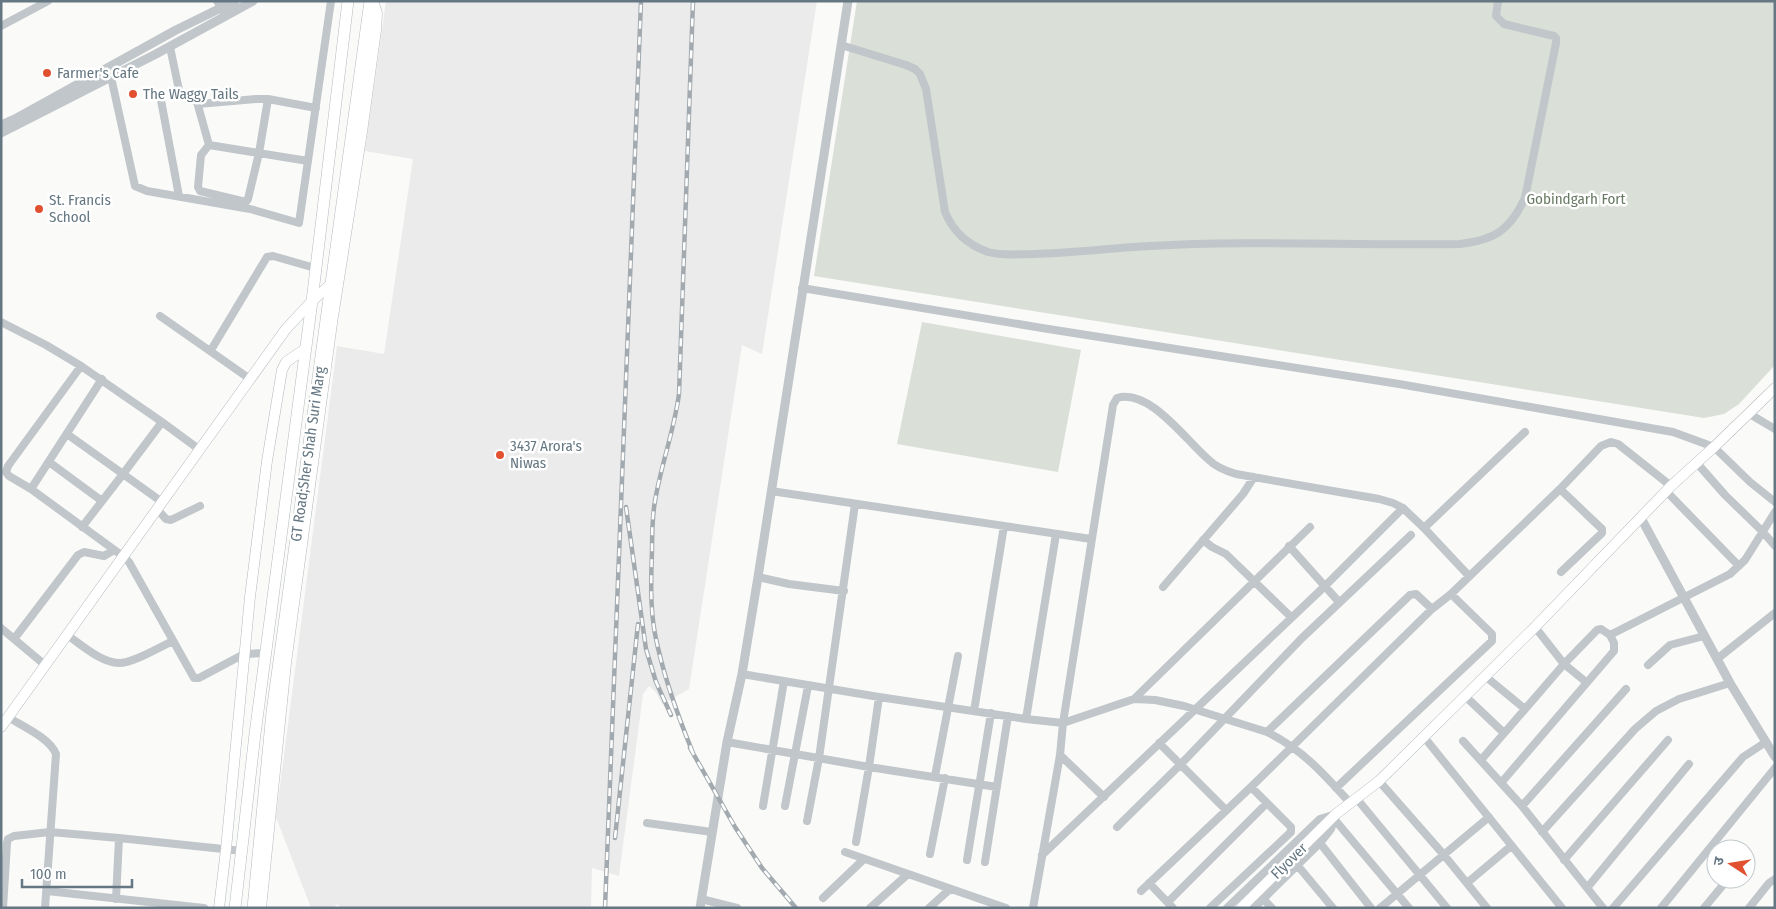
<svg xmlns="http://www.w3.org/2000/svg" width="1776" height="909" font-family="'Fira Sans Condensed','Noto Sans Devanagari',sans-serif">
  <style>
    .built { fill: #ebebeb }
    .park { fill: #dadfd7 }
    .lines { fill: none; stroke-linecap: round; stroke-linejoin: round }
    .secondary-casing { stroke: #b3babe; stroke-width: 11 }
    .primary-casing { stroke: #b5babe; stroke-width: 12 }
    .minor { stroke: #c1c6ca; stroke-width: 8 }
    .tertiary { stroke: #c1c6ca; stroke-width: 9 }
    .secondary { stroke: #fff; stroke-width: 10 }
    .primary { stroke: #fff; stroke-width: 11 }
    .rail-casing { stroke: #a2aaaf; stroke-width: 4.5 }
    .rail { stroke: #fff; stroke-width: 2.5; stroke-dasharray: 8; stroke-linecap: butt }
    .poi-dot { fill: #e15130; stroke: #fff; stroke-width: 2 }
    .labels { text-anchor: middle; dominant-baseline: central; stroke-width: 5; stroke-linejoin: round; paint-order: stroke }
    .poi-label { font-size: 15px; fill: #657782; stroke: #fff; text-anchor: start }
    .park-label { font-size: 15px; fill: #697a64; stroke: #fff }
    .street-label { font-size: 15px; fill: #657782; stroke: #fff }
  </style>
  <rect width="100%" height="100%" fill="#fafaf8"/>
  <path class="built" d="M386,1H817L762,354L742,345L689,689L662,704L655,691L649,686L643,694L619,876L592,868L591,908H341L338,904L332,908H311L276,817L337,346L384,354L413,159L365,151Z"/>
  <path class="park" d="M857,1H1775V365L1739,404L1724,414L1704,418L814,276Z
    M922,322L1081,350L1058,472L897,444Z"/>
  <g class="lines">
    <defs>
      <path id="secondary" d="M1,727L286,329L312,301L331,284
        M219,908L226,849L250,597L267,461L282,370L286,362L305,349
        M261,908L286,663L332,323L362,132L376,30L377,13L373,1
        M1241,908L1336,814L1379,781L1535,627L1671,486L1714,447L1775,388"/>
      <path id="primary" d="M235,908L255,734L312,301L348,1
        M253,908L272,712L370,1"/>
    </defs>
    <use href="#secondary" class="secondary-casing"/>
    <use href="#primary" class="primary-casing"/>
    <path class="minor" d="M217,1L226,16
      M1,26L48,1
      M841,45L906,65L915,69L920,74L926,89L945,212C953,231 968,245 988,252C1002,256 1019,254 1033,254C1072,253 1111,248 1150,246C1253,240 1357,246 1460,244C1495,240 1510,230 1525,198L1556,43V38L1554,36L1504,24L1496,16L1498,1
      M170,47L179,90L184,97L193,99L197,102L209,145L308,161
      M111,77L135,186L147,191L250,209L299,223L331,1
      M160,95L179,196
      M198,104L257,99H268
      M209,145L201,155L198,187L200,191L246,202L248,199L259,153L268,99L316,108
      M802,288L1042,328L1399,384L1673,432L1714,447L1750,482L1775,502
      M160,316L250,379
      M1,322L46,345L81,366L162,422L123,474L162,502
      M211,350L267,257L273,256L315,268
      M102,379L31,489L124,557L129,562L194,678H199L244,654L266,653
      M1748,413L1775,429
      M162,422L200,450
      M67,434L123,474L82,527
      M49,462L102,501
      M1696,462L1725,495L1762,531L1775,546
      M31,489L9,476L6,472L8,466L81,366
      M1560,489L1602,529V533L1561,572
      M771,491L1091,539
      M1666,491L1739,566
      M157,509L166,519L171,520L200,506
      M1424,528L1525,432
      M1203,540L1212,547L1226,554L1291,617
      M1289,546L1339,602
      M758,577L789,584L844,591
      M1163,587L1243,494L1254,477
      M1535,627L1564,664L1586,682
      M1,628L45,665
      M67,635C82,645 100,662 119,663C134,663 159,647 173,641
      M14,639L78,555L84,552L104,556L114,550
      M1717,659L1775,613
      M1648,665L1670,645L1704,636
      M742,674L879,697L1026,719L1063,723L1134,699L1155,700L1184,706L1267,732C1303,750 1324,774 1351,804
      M1485,676L1525,709
      M1465,696L1504,733
      M1134,699L1310,527
      M974,711L1004,526
      M8,717C22,726 50,738 56,754L45,908
      M1026,719L1056,534
      M1267,732L1410,595L1416,594L1432,609
      M1424,737L1562,908
      M1463,741L1522,806L1603,908
      M727,742L869,767L997,787
      M1159,743L1226,810
      M1060,755L1104,797
      M1481,760L1564,664L1597,630L1601,629L1610,635
      M935,776L958,656
      M1379,781L1444,855L1487,908
      M1501,783L1614,651V643L1610,635L1730,574L1745,560L1775,512
      M1336,788L1492,641V634L1451,594
      M1357,799L1447,908
      M763,806L784,681
      M785,806L808,686
      M1522,806L1626,689
      M1335,820L1409,908
      M807,821L819,758L855,504
      M647,823L712,832
      M1117,827L1181,764L1302,638L1411,535
      M1542,832L1635,729L1656,711L1679,699L1730,683
      M856,842L869,767L879,697
      M1320,843L1371,908
      M845,852L1006,908
      M930,854L945,778
      M1042,855L1325,586L1403,508
      M1746,857L1747,856
      M967,860L991,713
      M1564,860L1668,740
      M985,862L1008,716
      M1298,866L1333,908
      M1149,883L1173,908
      M1467,883L1511,846
      M1587,888L1689,764
      M47,891L204,908
      M1141,891L1251,787L1432,609L1451,594L1560,489L1601,446L1611,442L1618,444L1671,486
      M823,898L864,859
      M116,899L119,838
      M701,899L737,908
      M1263,899L1272,908
      M1168,902L1267,803
      M3,908L7,843L8,839L14,836L50,832L119,838L242,851
      M870,908L908,874
      M929,908L950,889
      M1033,908L1060,755L1063,723L1113,405L1117,398C1150,388 1187,442 1209,460C1216,467 1226,471 1236,474L1379,499L1393,503L1403,508L1424,528L1469,576
      M1210,908L1291,832V827L1251,787
      M1227,908L1320,819L1336,814L1331,829L1320,843L1254,908
      M1380,908L1489,817
      M1613,908L1743,757L1766,742
      M1661,908L1775,768
      M1704,908L1728,879
      M1749,908L1769,883L1775,879"/>
    <path class="tertiary" d="M1,125L15,119L176,30L235,1
      M1,133L156,54L253,1
      M1641,518L1730,683L1775,757
      M700,908L727,742L742,674L758,577L848,1"/>
    <use href="#secondary" class="secondary"/>
    <use href="#primary" class="primary"/>
    <defs>
      <path id="rail" d="M626,507L646,649L656,682L671,715
        M690,748L735,827L762,868L796,908
        M693,753C677,714 663,675 655,634C650,607 651,578 652,551C652,534 652,518 655,501C661,465 674,431 679,394L693,1
        M615,838L638,624
        M605,908L641,1"/>
    </defs>
    <use href="#rail" class="rail-casing"/>
    <use href="#rail" class="rail"/>
  </g>
  <g class="poi-dot">
    <circle cx="47" cy="73" r="5"/>
    <circle cx="133" cy="94" r="5"/>
    <circle cx="39" cy="209" r="5"/>
    <circle cx="500" cy="455" r="5"/>
  </g>
  <g class="labels">
    <g class="poi-label">
      <text x="57" y="73">Farmer's Cafe</text>
      <text x="143" y="94">The Waggy Tails</text>
      <text x="49" y="200">St. Francis<tspan x="49" dy="17">School</tspan></text>
      <text x="510" y="446">3437 Arora's<tspan x="510" dy="17">Niwas</tspan></text>
    </g>
    <g class="park-label">
      <text x="1576" y="199">Gobindgarh Fort</text>
    </g>
    <g class="street-label">
      <text transform="translate(308 454) rotate(-82)">GT Road;Sher Shah Suri Marg</text>
      <text transform="translate(1289 861) rotate(-45)">Flyover</text>
    </g>
  </g>
  <rect width="1776" height="909" fill="none" stroke="#657782" stroke-width="5"/>
  <g transform="translate(1731 864) rotate(282)"><circle r="24" fill="#ffffff" stroke="#c1c9cd"/>
  <path d="M0-4L9 19L0 12L-9 19Z" fill="#e15130"/>
  <text y="-8" font-size="14" font-weight="bold" text-anchor="middle" fill="#657782">उ</text>
  </g>
  <path d="M22 879v8h110v-8" fill="none" stroke="#657782" stroke-width="2.5"/>
  <text x="30" y="879" font-size="15" fill="#657782" stroke="#ffffff" stroke-width="4" paint-order="stroke">100 m</text>
</svg>
